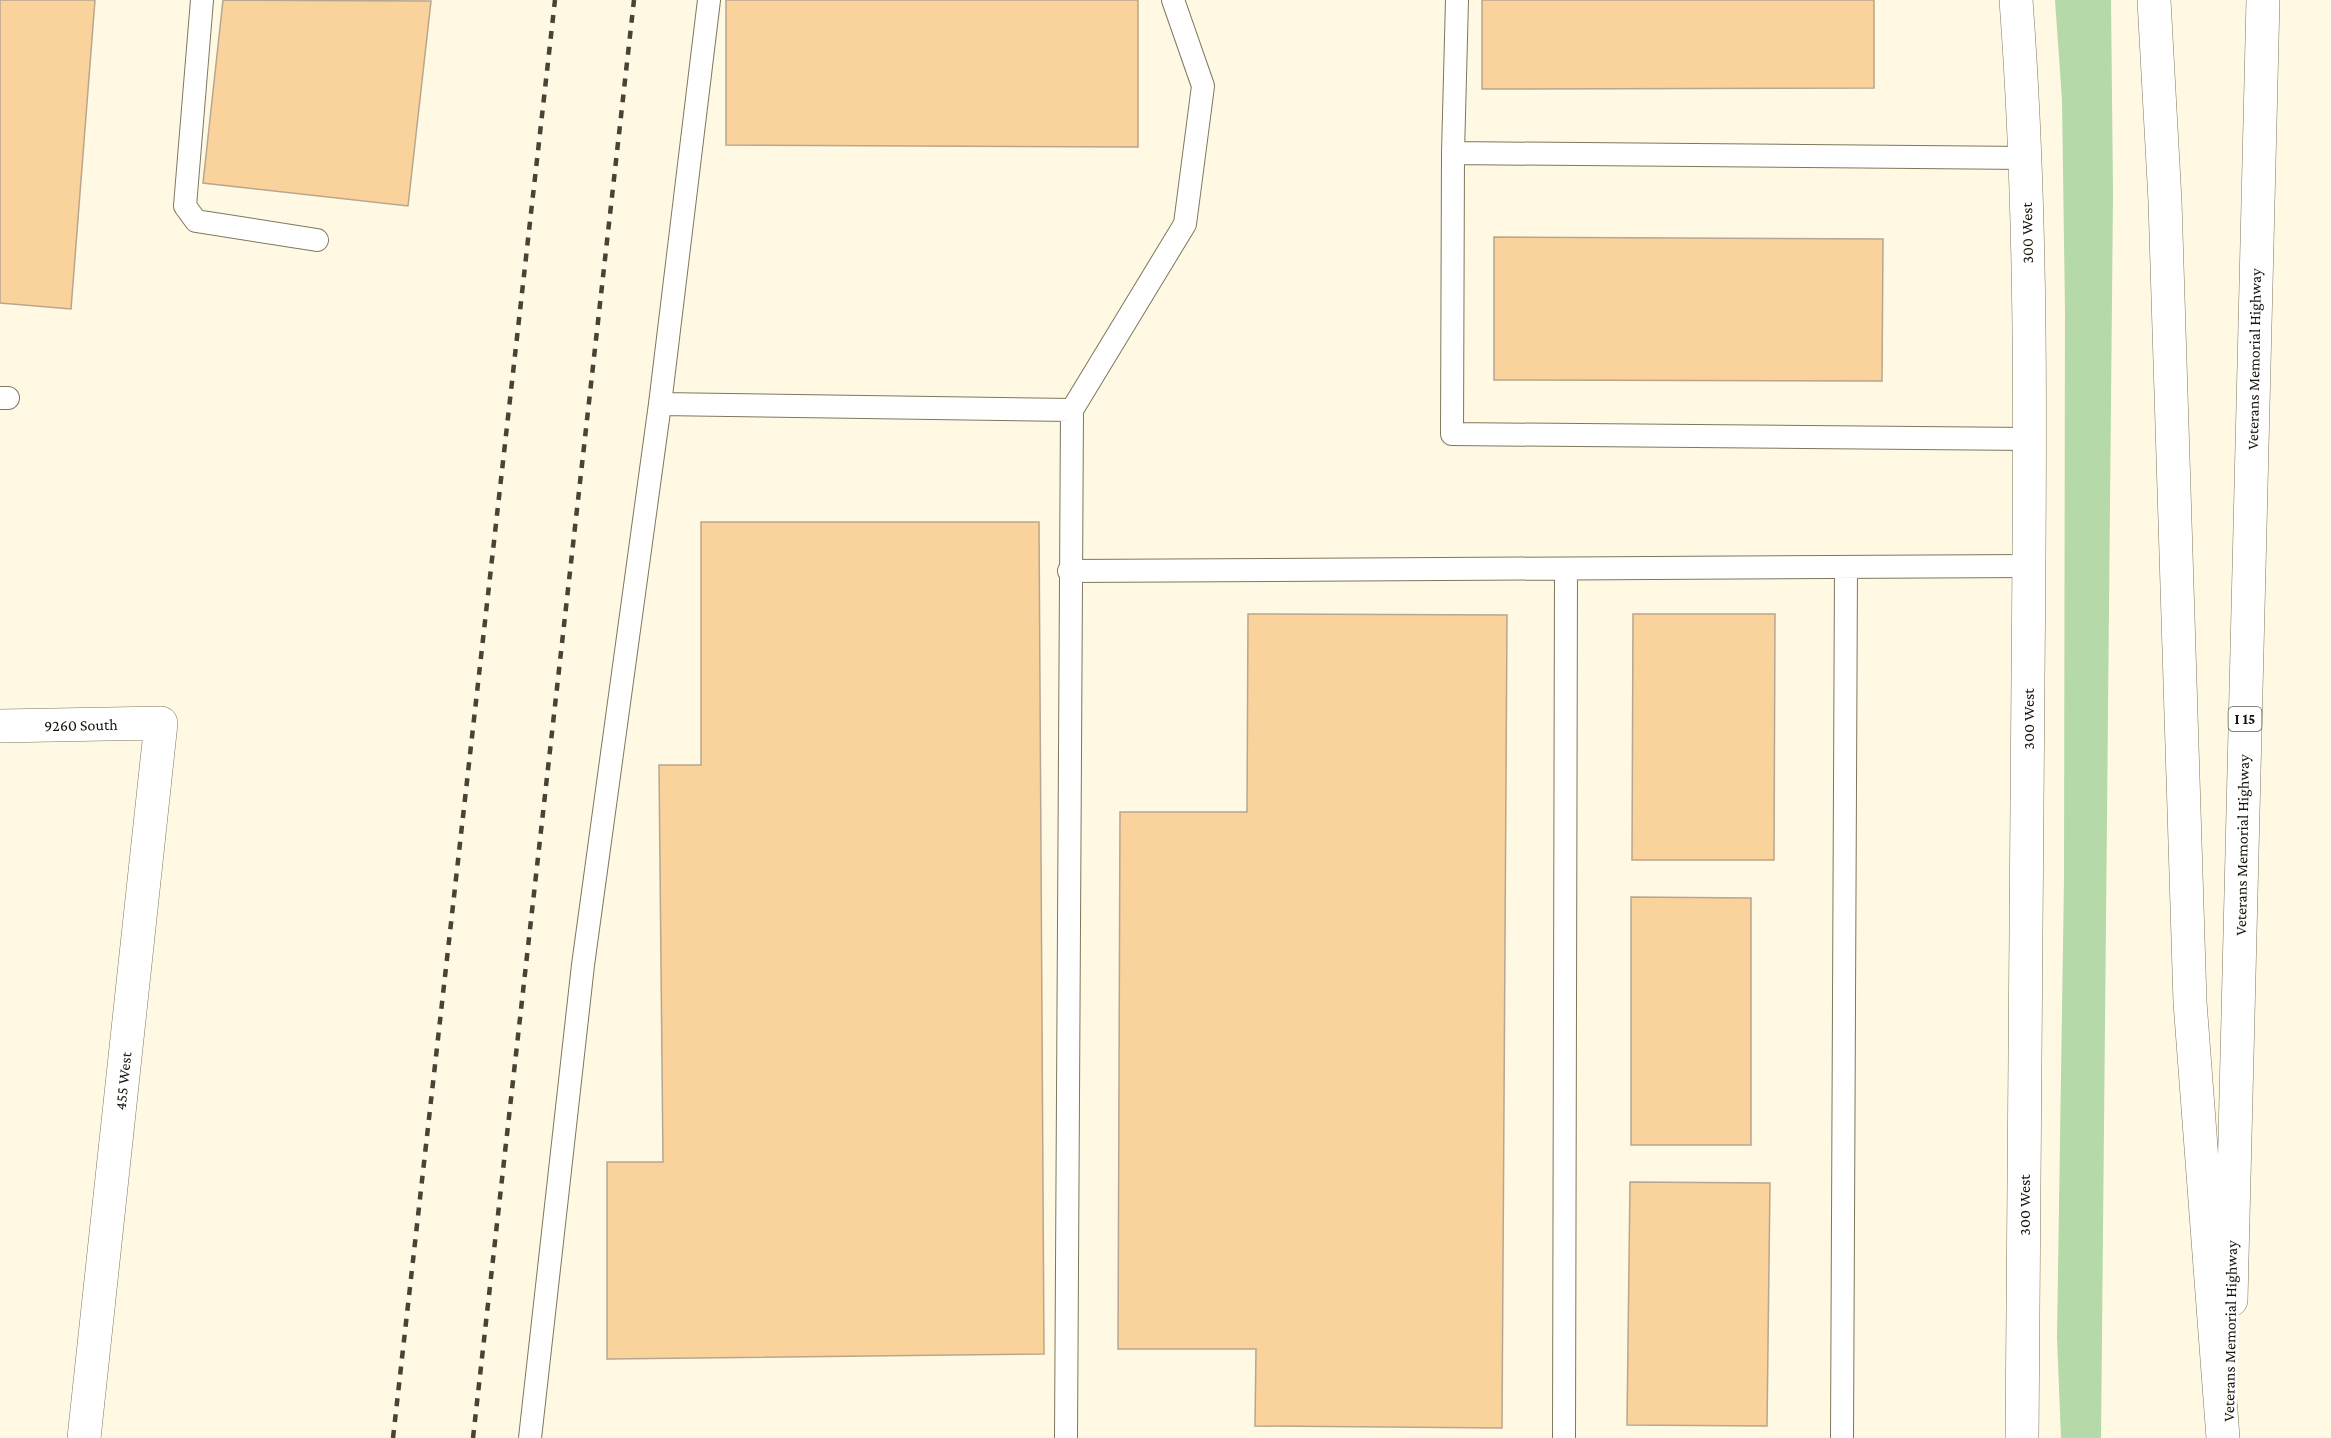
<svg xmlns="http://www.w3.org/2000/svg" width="2331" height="1438" font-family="'Crimson Pro',serif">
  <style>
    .green { fill: #b5d9a8 }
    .building { fill: #fad29c; stroke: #b8a68f; stroke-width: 1.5 }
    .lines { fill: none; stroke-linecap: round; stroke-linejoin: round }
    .service-casing { stroke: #7e775e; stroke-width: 24 }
    .minor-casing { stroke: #7e775e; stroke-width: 34 }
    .tertiary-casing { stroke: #7e775e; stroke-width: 34 }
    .motorway-casing { stroke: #7e775e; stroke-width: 34 }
    .service { stroke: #fff; stroke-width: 22 }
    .minor { stroke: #fff; stroke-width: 33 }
    .tertiary { stroke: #fff; stroke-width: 33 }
    .motorway { stroke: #fff; stroke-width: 33 }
    .rail { stroke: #474337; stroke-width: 4.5; stroke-dasharray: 8 8; stroke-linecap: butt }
    .labels { text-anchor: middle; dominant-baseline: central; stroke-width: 6; stroke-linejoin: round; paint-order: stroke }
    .shield { fill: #fff; stroke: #5d5a54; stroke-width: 1.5 }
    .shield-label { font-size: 15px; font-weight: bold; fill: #17140b }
    .street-label { font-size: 16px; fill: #17140b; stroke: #fff }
  </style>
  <rect width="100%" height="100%" fill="#fff8e2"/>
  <path class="green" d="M2055,0H2111L2113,194L2101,1438H2061L2057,1337L2064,880L2065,310L2062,100Z"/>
  <path class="building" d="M0,0H95L71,309L0,303Z
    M223,0L431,1L408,206L203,183Z
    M726,0H1138V147L726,145Z
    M1482,0H1874V88L1482,89Z
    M1494,237L1883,239L1882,381L1494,380Z
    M701,522H1039L1044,1354L607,1359V1162H663L659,765H701Z
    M1248,614L1507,615L1502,1428L1255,1426L1256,1349H1118L1120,812H1247Z
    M1633,614H1775L1774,860H1632Z
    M1631,897L1751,898V1145H1631Z
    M1630,1182L1770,1183L1767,1426L1627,1425Z"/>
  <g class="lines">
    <defs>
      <path id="service" d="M202,0L185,206L196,221L317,240
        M1453,153L1457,0
        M2026,158L1453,153L1452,434L2029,439
        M0,398H8
        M660,404L1072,410L1185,224L1203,86L1173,0
        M1069,571L2029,566
        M530,1438L583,965L660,404L709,0
        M1066,1438L1072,410
        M1564,1438L1566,569
        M1842,1438L1846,567"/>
      <path id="minor" d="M0,726L161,723L84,1438"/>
      <path id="tertiary" d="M2016,0C2033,226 2030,453 2028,679C2026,932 2024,1185 2022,1438"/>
      <path id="motorway" d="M2154,0L2165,201L2190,1002L2223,1438
        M2231,1300L2263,0"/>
    </defs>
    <use href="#service" class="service-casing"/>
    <use href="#minor" class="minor-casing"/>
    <use href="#tertiary" class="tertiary-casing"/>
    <use href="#motorway" class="motorway-casing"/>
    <use href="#service" class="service"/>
    <use href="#minor" class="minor"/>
    <use href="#tertiary" class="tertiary"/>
    <use href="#motorway" class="motorway"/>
    <path class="rail" d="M393,1438L555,0
      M473,1438L634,0"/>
  </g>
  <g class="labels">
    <rect class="shield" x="2228.5" y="707" width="33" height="24" rx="4.5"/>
    <g class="shield-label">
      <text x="2245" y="719">I 15</text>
    </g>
    <g class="street-label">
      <text transform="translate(2027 233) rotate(-91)">300 West</text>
      <text transform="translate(2254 359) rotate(-89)">Veterans Memorial Highway</text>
      <text transform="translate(2028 719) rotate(-90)">300 West</text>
      <text transform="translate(81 725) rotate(-1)">9260 South</text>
      <text transform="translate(2242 845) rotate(-89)">Veterans Memorial Highway</text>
      <text transform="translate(123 1081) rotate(-84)">455 West</text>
      <text transform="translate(2024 1205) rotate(-90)">300 West</text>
      <text transform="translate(2230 1331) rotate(-89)">Veterans Memorial Highway</text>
    </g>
  </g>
</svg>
